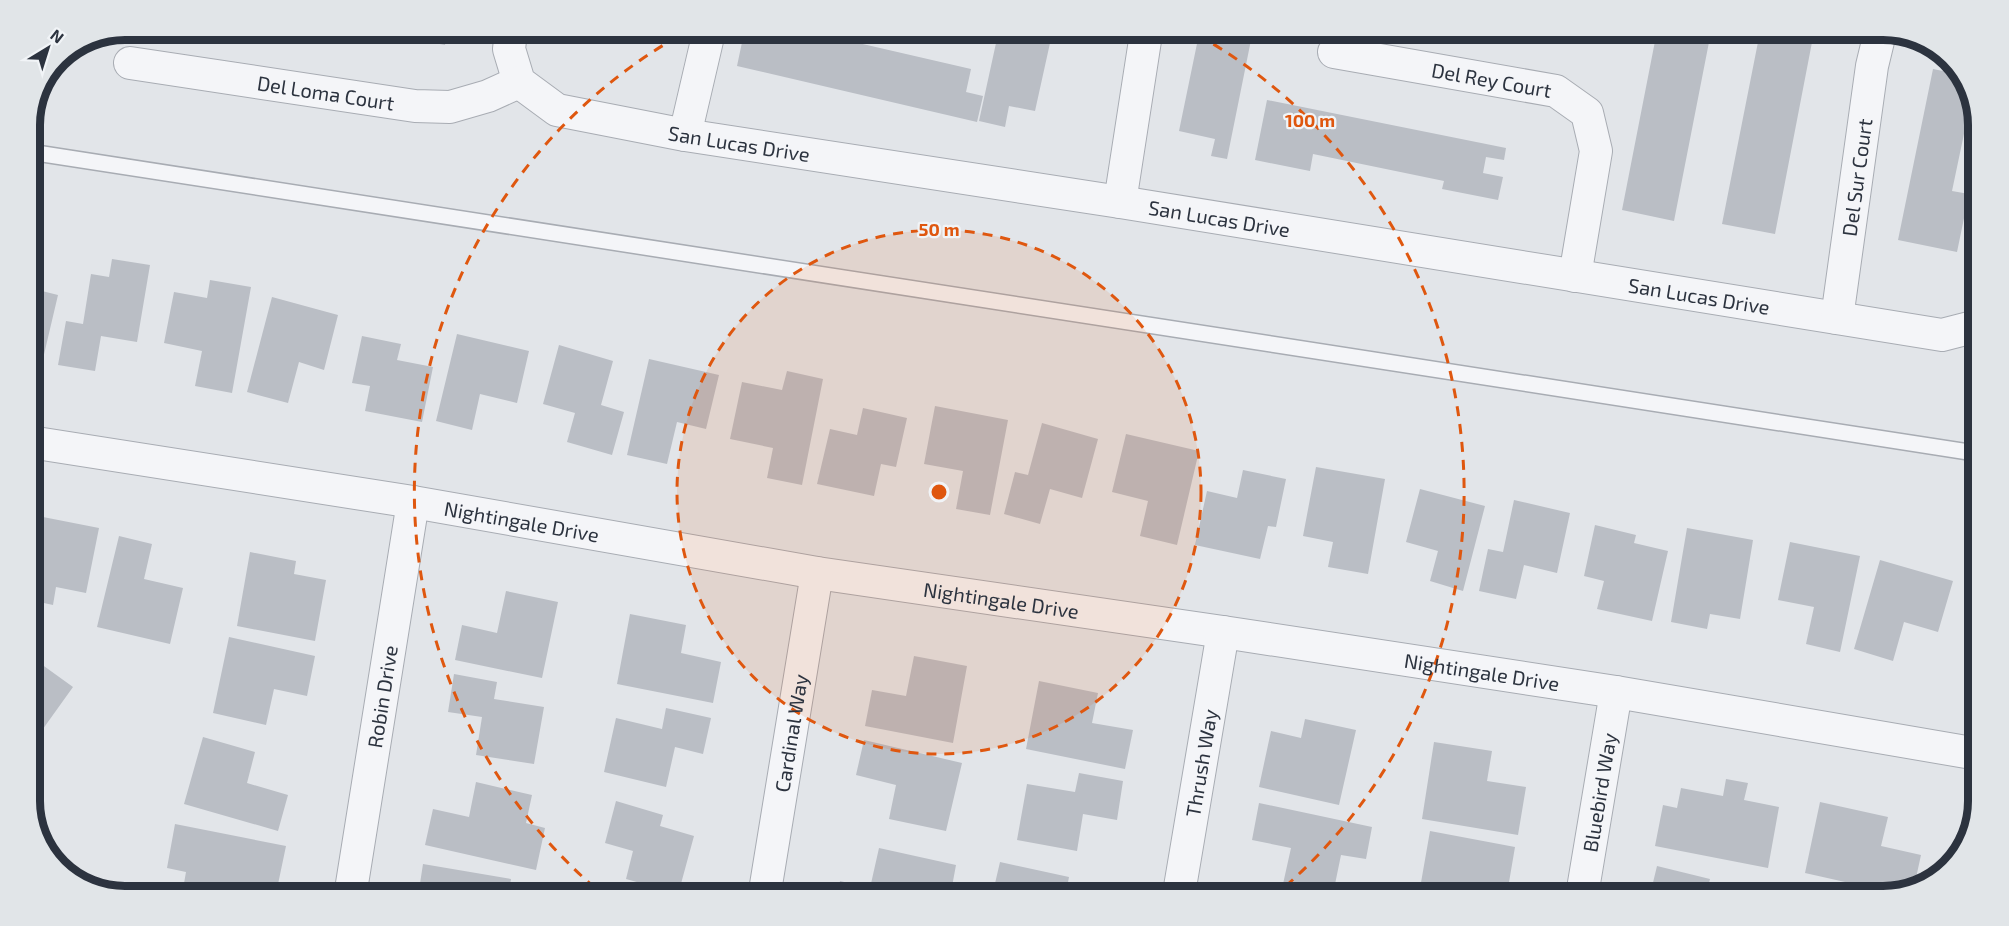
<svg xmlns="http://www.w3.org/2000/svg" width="2009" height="926" font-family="'Exo 2',sans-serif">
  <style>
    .building { fill: #babec5 }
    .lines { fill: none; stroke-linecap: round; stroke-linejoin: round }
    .service-casing { stroke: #a8acb3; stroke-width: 18 }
    .minor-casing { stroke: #a8acb3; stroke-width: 34 }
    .service { stroke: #f4f5f8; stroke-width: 15 }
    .minor { stroke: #f4f5f8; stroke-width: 32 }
    .ring { fill: none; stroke: #df570f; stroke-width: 3; stroke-dasharray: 10 8 }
    .labels { text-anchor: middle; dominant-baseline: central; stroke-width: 4.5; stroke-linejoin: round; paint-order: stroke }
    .street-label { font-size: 20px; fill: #2c333f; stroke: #f1f4f7 }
    .rim { fill: none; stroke: #2c333f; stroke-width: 8 }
    .centre { fill: #df570f; stroke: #f1f4f7; stroke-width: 3 }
    .ring-label { font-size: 18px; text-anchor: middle; font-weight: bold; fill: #df570f; stroke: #f1f4f7; stroke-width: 4.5; stroke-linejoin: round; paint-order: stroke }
  </style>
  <rect width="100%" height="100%" fill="#e2e5e9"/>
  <path class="building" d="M373,31H447L445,45Z
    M744,33H815L971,69L966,92L983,96L977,122L737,66Z
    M998,34H1052L1035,111L1009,106L1005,127L979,121Z
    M1199,34L1252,35L1227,159L1211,156L1215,139L1179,131Z
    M1619,36H1634L1633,40Z
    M1656,36L1710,37L1674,221L1622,210Z
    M1759,37H1813L1775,234L1722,224Z
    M1933,69L1953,73L1954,70L1963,72L1979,119L1977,131L1965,129L1952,191L1969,194L1957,252L1898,240Z
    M1267,100L1506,148L1504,160L1486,157L1483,173L1503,177L1498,200L1442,189L1444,181L1313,154L1310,171L1255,160Z
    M112,259L150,265L137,342L101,336L95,371L58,365L66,321L83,324L91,274L109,277Z
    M210,280L251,287L232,393L195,386L202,351L164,343L174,292L207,298Z
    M30,288L58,295L42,363L30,360Z
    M272,297L338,315L324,370L299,362L288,403L247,392Z
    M457,334L529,351L517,403L480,394L472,430L436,421Z
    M362,336L401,344L397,360L433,367L422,422L365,411L370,386L352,383Z
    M559,345L613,361L601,405L624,412L612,455L567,442L575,413L543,404Z
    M649,359L719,375L706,429L677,422L667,464L627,455Z
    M787,371L823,379L802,485L767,478L773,448L730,439L742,382L782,390Z
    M935,406L1008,420L990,515L956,509L963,471L924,464Z
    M863,408L907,418L896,467L881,464L874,496L817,484L830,429L857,435Z
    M1042,423L1098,439L1082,498L1050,489L1040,524L1004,514L1015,472L1028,475Z
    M1126,434L1199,451L1177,545L1140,536L1148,501L1112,492Z
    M1316,467L1385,479L1368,574L1328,567L1333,542L1303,536Z
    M1243,470L1286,479L1276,527L1268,526L1260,559L1195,545L1207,491L1237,498Z
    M1420,489L1485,506L1463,591L1430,581L1438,551L1406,542Z
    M1514,500L1570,513L1557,573L1524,565L1516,599L1479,591L1488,549L1503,552Z
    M43,517L99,528L86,593L56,587L53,605L30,600V549L37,551Z
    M1595,525L1636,535L1634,543L1668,551L1652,621L1597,609L1604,581L1584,576Z
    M1687,528L1753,540L1740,619L1710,614L1707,629L1671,622Z
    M119,536L152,544L144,579L183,588L170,644L97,627Z
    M1790,542L1860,556L1840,652L1806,644L1814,607L1778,600Z
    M250,552L296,561L294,574L326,580L315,641L237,626Z
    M1880,560L1953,581L1938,632L1904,622L1893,661L1854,649Z
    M506,591L558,602L542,678L455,660L462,625L497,633Z
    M1973,599H1974V639L1964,637Z
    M630,614L686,625L681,653L721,662L713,703L617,684Z
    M229,637L315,656L307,696L274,689L266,725L213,713Z
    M30,656L73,687L30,747Z
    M914,656L967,666L953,743L865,726L872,690L906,696Z
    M454,674L497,682L494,699L544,707L534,764L476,755L482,717L448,712Z
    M1039,681L1098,693L1092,723L1133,730L1125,769L1026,749Z
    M666,708L711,718L703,754L675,747L666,787L604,772L616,718L662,729Z
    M1305,719L1356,730L1339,805L1259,787L1271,731L1301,738Z
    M203,737L255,752L247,783L288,795L278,831L184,804Z
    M864,740L962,763L946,831L889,819L896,785L856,775Z
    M1434,742L1492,751L1487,781L1526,787L1518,835L1422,819Z
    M1079,773L1123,781L1117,820L1083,814L1077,851L1017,840L1027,784L1075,792Z
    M1726,779L1748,783L1744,800L1779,807L1768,868L1655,846L1663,805L1677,808L1681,788L1723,796Z
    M476,782L532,795L526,823L545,828L536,870L425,845L433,809L469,817Z
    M616,801L663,815L660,826L694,836L679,891H669L626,879L633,851L605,843Z
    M1820,802L1888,817L1881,846L1921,855L1914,887L1894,893L1805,873Z
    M1259,803L1372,827L1366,859L1341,855L1333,894L1283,884L1291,848L1252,840Z
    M175,824L286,846L277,889H183L186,872L167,868Z
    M1430,831L1515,847L1507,894H1419Z
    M879,848L956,865L951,892L937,890L936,892H838L840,881L870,888Z
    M1000,862L1069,877L1066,893L993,892Z
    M423,864L511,879L509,890H419Z
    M1657,866L1710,879L1706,895H1650Z"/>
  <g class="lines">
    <defs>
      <path id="service" d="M30,152L1975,453"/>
      <g id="minor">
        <path id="s1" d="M511,32L509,49L519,82L557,110L685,135L1120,202L1942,335L1977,326"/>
        <path id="s2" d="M1334,52L1556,91L1587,113L1596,151L1575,276"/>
        <path id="s3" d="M130,63L415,106L450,107L488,96L519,82"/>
        <path d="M685,135L709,32"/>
        <path d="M1120,202L1146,34"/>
        <path id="s4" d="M1837,318L1872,66L1879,37"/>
        <path id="s5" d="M30,442L413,502L817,573L1223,632L1616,692L1972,753"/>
        <path id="s6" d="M351,890L413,502"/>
        <path id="s7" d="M765,891L817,573"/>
        <path id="s8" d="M1179,893L1223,632"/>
        <path id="s9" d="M1582,895L1616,692"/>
      </g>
    </defs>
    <use href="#service" class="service-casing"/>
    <use href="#minor" class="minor-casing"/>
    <use href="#service" class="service"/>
    <use href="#minor" class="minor"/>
  </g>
  <circle cx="939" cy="492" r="262" fill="#df570f" fill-opacity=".12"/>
  <g class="ring">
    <circle cx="939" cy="492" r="262"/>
    <path d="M595 888A525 525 0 0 1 684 33M1198 35A525 525 0 0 1 1280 891"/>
  </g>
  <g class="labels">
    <g class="street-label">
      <text stroke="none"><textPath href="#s2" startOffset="160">Del Rey Court</textPath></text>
      <text stroke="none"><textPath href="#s3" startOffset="198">Del Loma Court</textPath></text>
      <text stroke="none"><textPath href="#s1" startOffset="284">San Lucas Drive</textPath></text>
      <text stroke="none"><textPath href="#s4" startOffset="142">Del Sur Court</textPath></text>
      <text stroke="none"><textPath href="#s1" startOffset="770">San Lucas Drive</textPath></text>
      <text stroke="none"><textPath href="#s1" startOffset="1256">San Lucas Drive</textPath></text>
      <text stroke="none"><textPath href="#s5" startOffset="498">Nightingale Drive</textPath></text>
      <text stroke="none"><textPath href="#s5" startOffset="984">Nightingale Drive</textPath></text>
      <text stroke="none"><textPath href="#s5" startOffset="1470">Nightingale Drive</textPath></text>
      <text stroke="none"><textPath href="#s6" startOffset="196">Robin Drive</textPath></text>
      <text stroke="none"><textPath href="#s7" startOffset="160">Cardinal Way</textPath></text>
      <text stroke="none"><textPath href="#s8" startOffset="132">Thrush Way</textPath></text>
      <text stroke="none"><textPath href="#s9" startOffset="104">Bluebird Way</textPath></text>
    </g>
  </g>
  <path d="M0 0H2009V926H0ZM125 40H1883A85 85 0 0 1 1968 125V801A85 85 0 0 1 1883 886H125A85 85 0 0 1 40 801V125A85 85 0 0 1 125 40Z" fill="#e1e5e8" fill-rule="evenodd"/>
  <path class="rim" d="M125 40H1883A85 85 0 0 1 1968 125V801A85 85 0 0 1 1883 886H125A85 85 0 0 1 40 801V125A85 85 0 0 1 125 40Z"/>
  <circle cx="939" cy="492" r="9" class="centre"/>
  <g class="ring-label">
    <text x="1310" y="127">100 m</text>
    <text x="939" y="236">50 m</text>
  </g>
  <g transform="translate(48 48) rotate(38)" stroke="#f1f4f7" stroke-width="4.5" paint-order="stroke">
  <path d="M0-4.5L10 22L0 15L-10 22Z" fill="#2c333f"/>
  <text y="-9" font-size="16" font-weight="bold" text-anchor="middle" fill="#2c333f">N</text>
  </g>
</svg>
